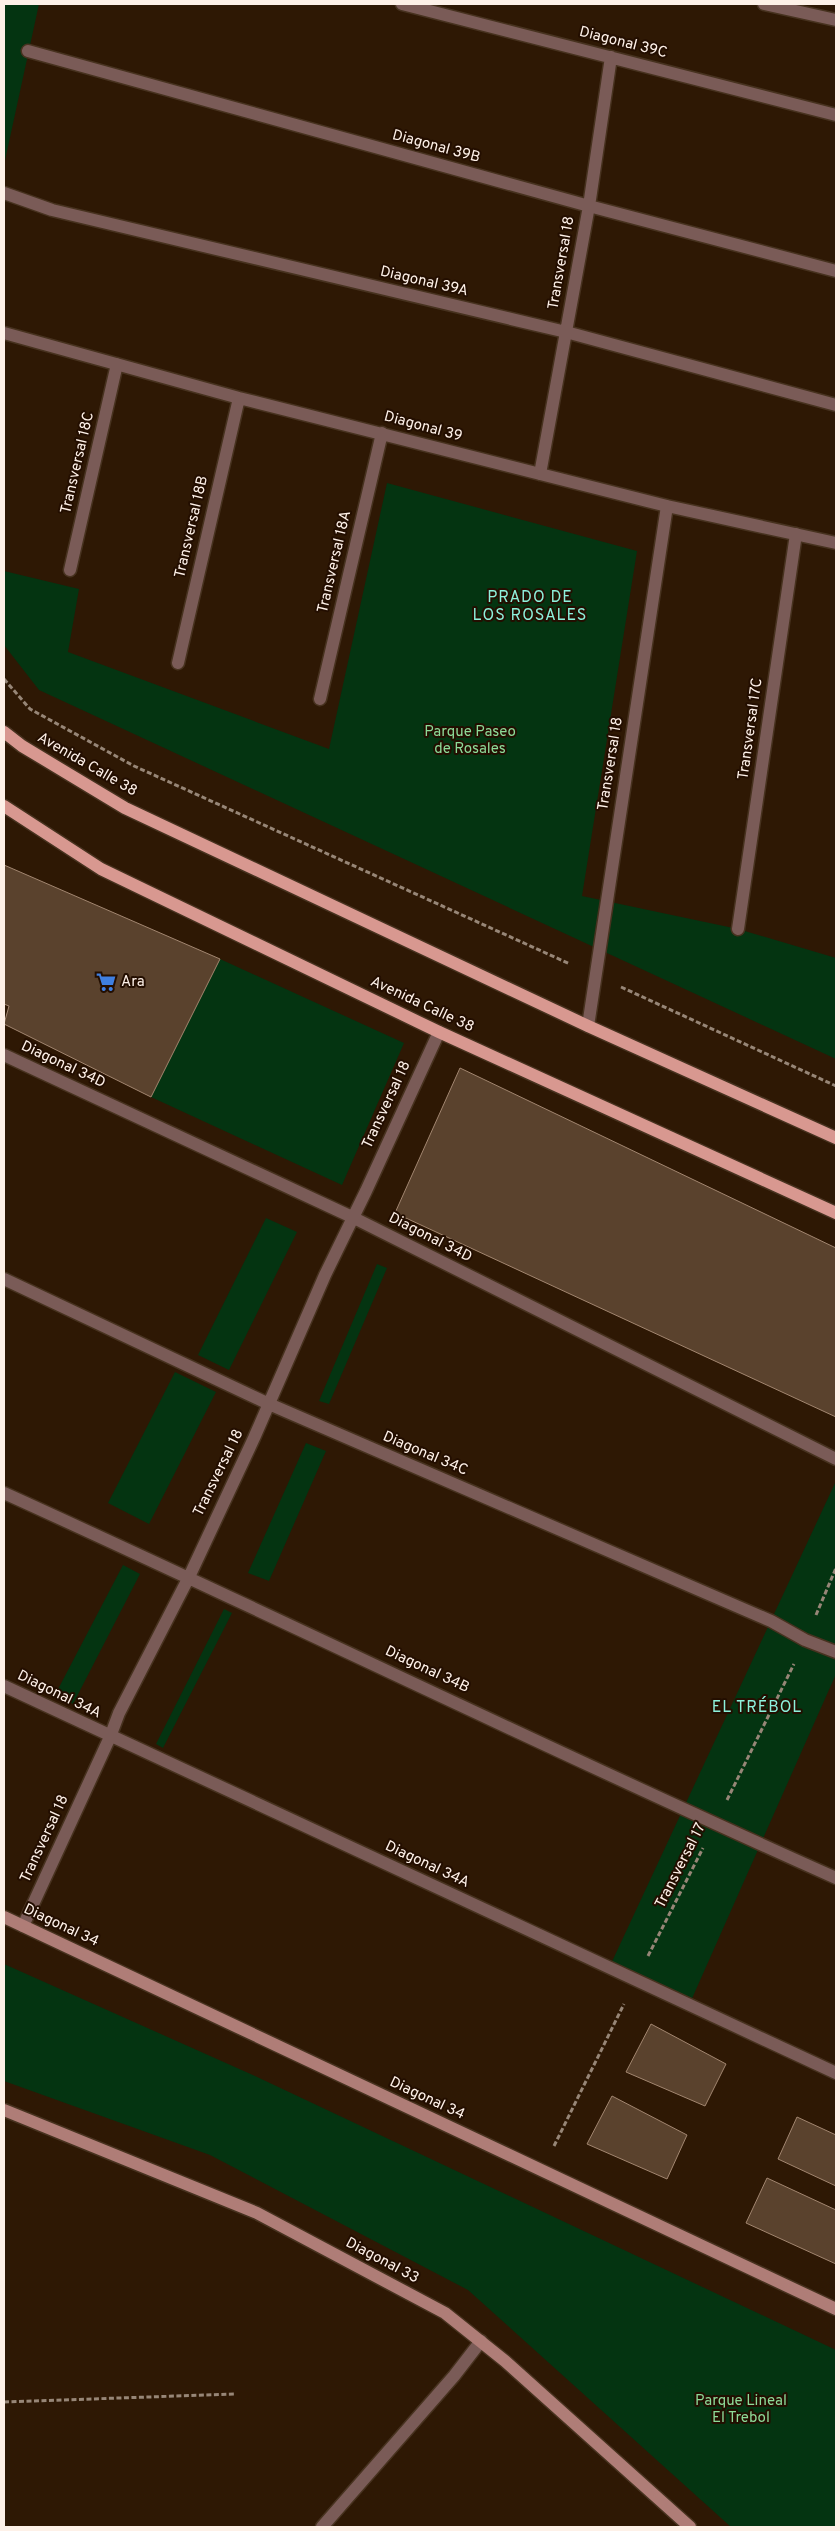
<svg xmlns="http://www.w3.org/2000/svg" width="840" height="2531" font-family="Overpass,sans-serif">
  <style>
    .green { fill: #043411 }
    .building { fill: #5a422d; stroke: #a28670 }
    .lines { fill: none; stroke-linecap: round; stroke-linejoin: round }
    .lane-casing { stroke: #47321f; stroke-width: 15 }
    .street-casing { stroke: #47321f; stroke-width: 15 }
    .secondary-casing { stroke: #47321f; stroke-width: 15 }
    .primary-casing { stroke: #47321f; stroke-width: 15 }
    .path { stroke: #978677; stroke-width: 3; stroke-dasharray: 5 2.5; stroke-linecap: butt }
    .lane { stroke: #7a5b57; stroke-width: 12 }
    .street { stroke: #7a5b57; stroke-width: 12 }
    .secondary { stroke: #af7d77; stroke-width: 12 }
    .primary { stroke: #d89890; stroke-width: 12 }
    .labels { text-anchor: middle; dominant-baseline: central; stroke-width: 4; stroke-linejoin: round; paint-order: stroke }
    .street-label { font-size: 15px; fill: #fef1e8; stroke: #230e00 }
    .park-label { font-size: 15px; fill: #8ddb98; stroke: #230e00 }
    .poi-label { font-size: 15px; fill: #fef1e8; stroke: #230e00; text-anchor: start }
    .neighbourhood-label { font-size: 16px; letter-spacing: 1px; fill: #8df1db; stroke: #230e00 }
  </style>
  <rect width="100%" height="100%" fill="#2e1804"/>
  <path class="green" d="M4,4H39L4,165Z
    M387,483L637,551L582,896L738,929L836,958V1059L39,690L4,645V571L79,589L68,652L329,749Z
    M220,959L404,1043L342,1185L151,1097Z
    M266,1218L297,1232L229,1370L198,1355Z
    M377,1264L387,1268L329,1404L319,1401Z
    M175,1372L216,1392L149,1524L108,1503Z
    M306,1443L326,1451L269,1581L248,1573Z
    M836,1481V1674L690,2003L609,1968Z
    M123,1565L140,1574L73,1704L55,1695Z
    M224,1609L232,1613L163,1748L156,1744Z
    M4,1964L255,2076L836,2350V2527H731L468,2290L210,2155L4,2081Z"/>
  <path class="building" d="M4,865L220,959L151,1097L4,1024L9,1006L4,1004Z
    M460,1068L836,1248V1417L395,1213Z
    M651,2024L726,2064L705,2106L626,2072Z
    M612,2096L687,2135L667,2179L587,2144Z
    M797,2117L836,2135V2186L778,2159Z
    M767,2178L836,2210V2264L746,2223Z"/>
  <g class="lines">
    <defs>
      <path id="lane" d="M322,2527L454,2376L481,2341"/>
      <path id="street" d="M402,4L836,115
        M764,4L836,20
        M28,51L589,206L836,271
        M4,193L52,210L566,332L836,405
        M4,333L239,398L667,506L836,543
        M540,474L589,206L611,57
        M70,570L117,364
        M178,663L239,398
        M320,699L382,433
        M738,929L796,534
        M588,1026L667,506
        M4,1055L352,1217L836,1459
        M4,1279L269,1404L771,1621L805,1640L836,1652
        M4,1493C282,1619 557,1754 836,1878
        M4,1686L836,2073
        M23,1926L110,1737L119,1713L189,1577L254,1438L325,1275L366,1191L439,1032"/>
      <path id="secondary" d="M4,1917L836,2309
        M4,2110L257,2213L445,2313L505,2361L690,2527"/>
      <path id="primary" d="M4,732L22,746L125,808L588,1026L836,1138
        M4,806L101,869L439,1032L836,1213"/>
    </defs>
    <use href="#lane" class="lane-casing"/>
    <use href="#street" class="street-casing"/>
    <use href="#secondary" class="secondary-casing"/>
    <use href="#primary" class="primary-casing"/>
    <path class="path" d="M4,679L30,709L134,766L570,964
      M621,987L836,1086
      M816,1615L836,1568
      M727,1800L794,1664
      M648,1956L703,1848
      M554,2146L624,2004
      M4,2402L235,2394"/>
    <use href="#lane" class="lane"/>
    <use href="#street" class="street"/>
    <use href="#secondary" class="secondary"/>
    <use href="#primary" class="primary"/>
  </g>
  <defs>
    <symbol id="supermarket-bare" viewBox="-9 -9 18 18"><path d="M-6-5.5h2.5l.6 2H6L4.5 2H-2.5L-4.4-4H-6ZM-1.5 3.2a1.3 1.3 0 1 0 .1 0ZM3 3.2a1.3 1.3 0 1 0 .1 0Z" fill="#3f7fe0" stroke="#230e00" stroke-width="2.5" paint-order="stroke"/></symbol>
  </defs>
  <g fill-rule="evenodd">
    <use href="#supermarket-bare" x="92" y="968" width="28" height="28"/>
  </g>
  <g class="labels">
    <g class="street-label">
      <text transform="translate(623 43) rotate(14)">Diagonal 39C</text>
      <text transform="translate(436 147) rotate(15)">Diagonal 39B</text>
      <text transform="translate(562 263) rotate(-80)">Transversal 18</text>
      <text transform="translate(424 282) rotate(13)">Diagonal 39A</text>
      <text transform="translate(423 427) rotate(15)">Diagonal 39</text>
      <text transform="translate(78 463) rotate(-77)">Transversal 18C</text>
      <text transform="translate(192 527) rotate(-77)">Transversal 18B</text>
      <text transform="translate(335 562) rotate(-77)">Transversal 18A</text>
      <text transform="translate(751 729) rotate(-82)">Transversal 17C</text>
      <text transform="translate(611 764) rotate(-81)">Transversal 18</text>
      <text transform="translate(87 765) rotate(30)">Avenida Calle 38</text>
      <text transform="translate(422 1005) rotate(25)">Avenida Calle 38</text>
      <text transform="translate(63 1065) rotate(25)">Diagonal 34D</text>
      <text transform="translate(387 1105) rotate(-65)">Transversal 18</text>
      <text transform="translate(430 1238) rotate(27)">Diagonal 34D</text>
      <text transform="translate(425 1454) rotate(23)">Diagonal 34C</text>
      <text transform="translate(219 1473) rotate(-64)">Transversal 18</text>
      <text transform="translate(427 1670) rotate(25)">Diagonal 34B</text>
      <text transform="translate(59 1695) rotate(26)">Diagonal 34A</text>
      <text transform="translate(45 1839) rotate(-65)">Transversal 18</text>
      <text transform="translate(427 1865) rotate(25)">Diagonal 34A</text>
      <text transform="translate(681 1866) rotate(-63)">Transversal 17</text>
      <text transform="translate(61 1926) rotate(25)">Diagonal 34</text>
      <text transform="translate(427 2099) rotate(25)">Diagonal 34</text>
      <text transform="translate(382 2261) rotate(28)">Diagonal 33</text>
    </g>
    <g class="park-label">
      <text x="470" y="732">Parque Paseo<tspan x="470" dy="17">de Rosales</tspan></text>
      <text x="741" y="2401">Parque Lineal<tspan x="741" dy="17">El Trebol</tspan></text>
    </g>
    <g class="poi-label">
      <text x="121" y="982">Ara</text>
    </g>
    <g class="neighbourhood-label">
      <text x="530" y="598">PRADO DE<tspan x="530" dy="18">LOS ROSALES</tspan></text>
      <text x="757" y="1708">EL TRÉBOL</text>
    </g>
  </g>
  <rect width="840" height="2531" fill="none" stroke="#fef1e8" stroke-width="10"/>
</svg>
